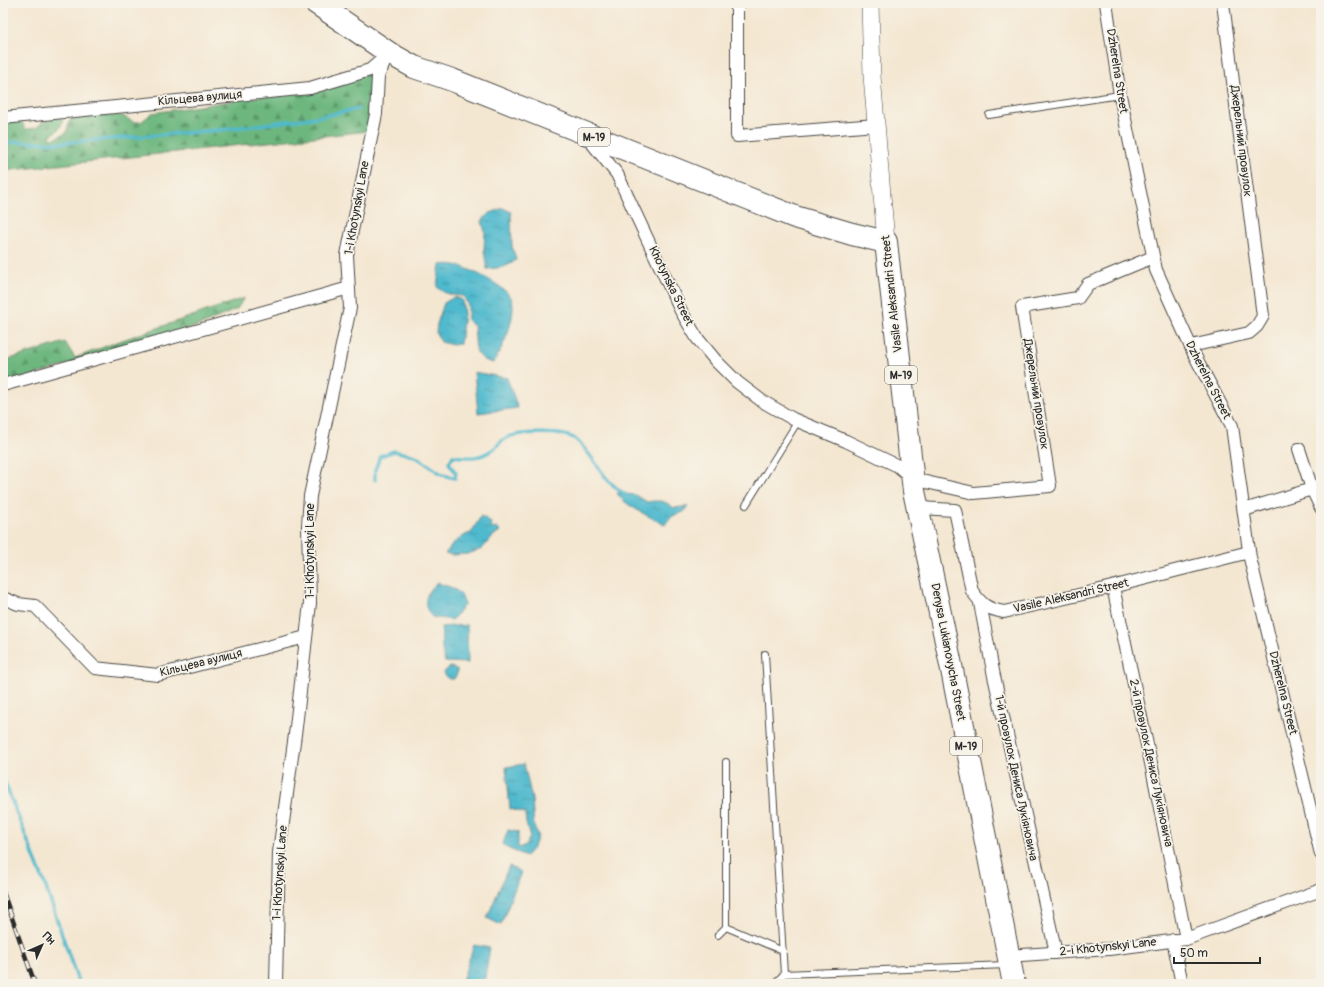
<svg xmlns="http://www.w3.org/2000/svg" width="1324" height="987" font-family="Pangolin,sans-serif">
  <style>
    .forest { fill: url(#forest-firs); stroke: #4c7155 }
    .water { fill: url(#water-ripples); stroke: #3d727c }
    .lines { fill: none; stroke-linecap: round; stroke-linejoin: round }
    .stream { stroke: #4fb9cd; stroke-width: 3.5 }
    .lane-casing { stroke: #494744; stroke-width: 8 }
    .street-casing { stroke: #494744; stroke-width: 14 }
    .secondary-casing { stroke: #494744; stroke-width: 18 }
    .highway-casing { stroke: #494744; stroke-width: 24 }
    .lane { stroke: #fff; stroke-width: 6 }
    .street { stroke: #fff; stroke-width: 12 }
    .secondary { stroke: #fff; stroke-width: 17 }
    .highway { stroke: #fff; stroke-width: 22 }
    .rail-casing { stroke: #2b2b2b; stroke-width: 4.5 }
    .rail { stroke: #f7f3e8; stroke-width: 3; stroke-dasharray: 9; stroke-linecap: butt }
    .labels { text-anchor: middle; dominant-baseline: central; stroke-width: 3.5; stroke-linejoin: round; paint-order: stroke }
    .shield { fill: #f7f3e8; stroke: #686764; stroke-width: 1 }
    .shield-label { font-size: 11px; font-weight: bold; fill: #2b2b2b }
    .street-label { font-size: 12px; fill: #2b2b2b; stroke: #f7f3e8 }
  </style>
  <defs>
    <pattern id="forest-firs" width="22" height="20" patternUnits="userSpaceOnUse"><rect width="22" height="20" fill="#6db77f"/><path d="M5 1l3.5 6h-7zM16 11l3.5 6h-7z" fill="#5a9568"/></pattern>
    <pattern id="water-ripples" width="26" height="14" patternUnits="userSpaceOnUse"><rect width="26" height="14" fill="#4fb9cd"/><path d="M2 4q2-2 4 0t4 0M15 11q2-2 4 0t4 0" fill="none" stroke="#4297a7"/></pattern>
  </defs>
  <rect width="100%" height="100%" fill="#f7f3e8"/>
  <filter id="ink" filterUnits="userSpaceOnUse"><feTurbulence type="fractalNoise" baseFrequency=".025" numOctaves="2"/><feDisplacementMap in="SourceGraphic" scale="8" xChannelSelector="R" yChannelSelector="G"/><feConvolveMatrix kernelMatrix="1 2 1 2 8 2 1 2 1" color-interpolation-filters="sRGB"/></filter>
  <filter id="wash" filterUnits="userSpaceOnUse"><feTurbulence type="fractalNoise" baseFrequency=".012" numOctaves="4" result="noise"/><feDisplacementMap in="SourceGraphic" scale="16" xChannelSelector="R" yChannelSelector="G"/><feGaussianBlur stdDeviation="0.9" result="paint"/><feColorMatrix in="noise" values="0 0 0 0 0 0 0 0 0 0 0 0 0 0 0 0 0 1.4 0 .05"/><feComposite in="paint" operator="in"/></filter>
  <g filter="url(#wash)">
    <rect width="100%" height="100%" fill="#f4e7d2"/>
    <path class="forest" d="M365,74L375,76L369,131L3,171V120L20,117L25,129C41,129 36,125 47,120C50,118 56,118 60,117L63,121L59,129L49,137L53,139L66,133L70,119L74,117L114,113L125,117L133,122H141L152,113L311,89Z
      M244,298L237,309L201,325L3,384V361L65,342L75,358L117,342Z"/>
    <path class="water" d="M503,208L511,212L512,246L516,260C508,267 499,268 487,269L484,250L485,232L482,221L488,214Z
      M440,265C446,264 453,264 459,266C471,269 509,288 512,300C517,316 502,351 493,363L484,360L476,352L474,326L467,320C469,310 469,304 463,296C453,295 445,295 437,287Z
      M454,297L462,300L464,314L460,344L452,345L441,342L436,333L437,324L444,303Z
      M474,372L507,378L518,408L478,413Z
      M617,493L636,495L647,502C658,500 665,500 674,508L688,506L684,512C675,514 669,517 665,525C653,518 623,505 617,493Z
      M481,516L485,518L491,523L492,529L497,528L500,531L492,537L482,549L468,554L452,555L445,554C452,544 460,536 471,533Z
      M437,583C451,587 461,589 465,604L452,620L432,617C421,604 425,594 437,583Z
      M467,625L468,663L445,662C440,648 443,640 441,627Z
      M450,667L457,669V674L454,679H449L445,676L444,672Z
      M524,764L532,799L534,827L538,835L534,847L526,856L507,848L503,844L508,830L518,832V848L526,845L530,837L526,823L525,813L510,809L506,767Z
      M509,866L521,872L501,925L487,918Z
      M474,945L490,948L484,984H461Z"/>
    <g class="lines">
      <path class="stream" d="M3,143L13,142L61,143L220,130L318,117L358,109
        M375,480V470L380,456L394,451L415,456L443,475L455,478L456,473L449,463L453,456C467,458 480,459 492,450C497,447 500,441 506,438C517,432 565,431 575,439C588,449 597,467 608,480C613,486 620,491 627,496
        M3,778L45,885L79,984"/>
    </g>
  </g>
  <g filter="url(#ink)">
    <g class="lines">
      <defs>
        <path id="lane" d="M989,115L1120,95
          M746,505L798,421
          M765,654L784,974
          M726,927L783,951
          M718,935L726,927V762
          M774,984L784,974L1006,965"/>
        <path id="street" d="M737,3V136L876,125
          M1106,3L1120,95L1156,270L1195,356L1232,426L1250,558L1321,854
          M3,118L310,88L370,70L385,57
          M588,138L617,174L681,311L697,338L716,361L737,382L762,401L793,419L846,441L898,466L913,479L974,493L1050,486L1022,307L1078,298L1088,284L1153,257
          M1191,346L1249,333L1257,326L1263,316L1223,3
          M3,385L349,288
          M1299,449L1312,489
          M919,508L955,510L972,591C982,605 987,609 1004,612L1096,591L1249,552
          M1244,510L1312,489L1321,508
          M1113,587L1152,768L1186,939
          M3,598L18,604L35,606L95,668L158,675L306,637
          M980,603L994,676L1056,953
          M1173,940L1182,984
          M1007,956L1109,949L1186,939L1321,890
          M276,984L279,852L296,727L310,603L308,526L310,496L350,308L347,255L376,114L378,76L389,53"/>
        <path id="secondary" d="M870,3L872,76L886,242"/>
        <path id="highway" d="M316,3L389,53L414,67L452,80L795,217L852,234L886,242L914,491L950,660L1014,984"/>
      </defs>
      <use href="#lane" class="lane-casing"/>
      <use href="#street" class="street-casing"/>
      <use href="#secondary" class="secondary-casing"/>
      <use href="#highway" class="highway-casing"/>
      <use href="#lane" class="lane"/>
      <use href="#street" class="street"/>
      <use href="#secondary" class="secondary"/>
      <use href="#highway" class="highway"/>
      <defs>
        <path id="rail" d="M3,892L35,984"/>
      </defs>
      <use href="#rail" class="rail-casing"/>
      <use href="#rail" class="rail"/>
    </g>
  </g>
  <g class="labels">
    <g class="shield">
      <rect x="578" y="128" width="32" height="18" rx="3"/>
      <rect x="885" y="366" width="32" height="18" rx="3"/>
      <rect x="950" y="737" width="32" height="18" rx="3"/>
    </g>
    <g class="shield-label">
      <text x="594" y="137">М-19</text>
      <text x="901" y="375">М-19</text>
      <text x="966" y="746">М-19</text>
    </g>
    <g class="street-label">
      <text transform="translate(1117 71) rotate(81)">Dzherelna Street</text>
      <text transform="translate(200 98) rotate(-5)">Кільцева вулиця</text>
      <text transform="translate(1241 141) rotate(83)">Джерельний провулок</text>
      <text transform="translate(357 208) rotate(-80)">1-i Khotynskyi Lane</text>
      <text transform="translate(671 286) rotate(64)">Khotynska Street</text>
      <text transform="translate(892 294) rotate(-96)">Vasile Aleksandri Street</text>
      <text transform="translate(1208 380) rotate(63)">Dzherelna Street</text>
      <text transform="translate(1036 394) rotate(81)">Джерельний провулок</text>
      <text transform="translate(310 551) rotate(-90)">1-i Khotynskyi Lane</text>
      <text transform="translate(1071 596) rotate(-13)">Vasile Aleksandri Street</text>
      <text transform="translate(948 652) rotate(79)">Denysa Lukianovycha Street</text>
      <text transform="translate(201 663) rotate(-14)">Кільцева вулиця</text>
      <text transform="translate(1283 693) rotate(76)">Dzherelna Street</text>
      <text transform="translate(1151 763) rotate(78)">2-й провулок Дениса Лукіяновича</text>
      <text transform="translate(1016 778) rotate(78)">1-й провулок Дениса Лукіяновича</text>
      <text transform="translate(280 873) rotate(-86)">1-i Khotynskyi Lane</text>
      <text transform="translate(1108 947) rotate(-6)">2-i Khotynskyi Lane</text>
    </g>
  </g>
  <rect width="1324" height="987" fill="none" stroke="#f7f3e8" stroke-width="16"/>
  <g transform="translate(42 945) rotate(45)" stroke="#f7f3e8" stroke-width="3" paint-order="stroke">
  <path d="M0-3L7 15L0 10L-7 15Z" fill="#2b2b2b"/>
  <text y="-6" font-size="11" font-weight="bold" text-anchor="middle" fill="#2b2b2b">Пн</text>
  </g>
  <path d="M1174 957v6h86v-6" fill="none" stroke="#2b2b2b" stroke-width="2"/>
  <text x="1180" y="957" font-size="12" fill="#2b2b2b" stroke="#f7f3e8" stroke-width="3" paint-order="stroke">50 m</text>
</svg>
